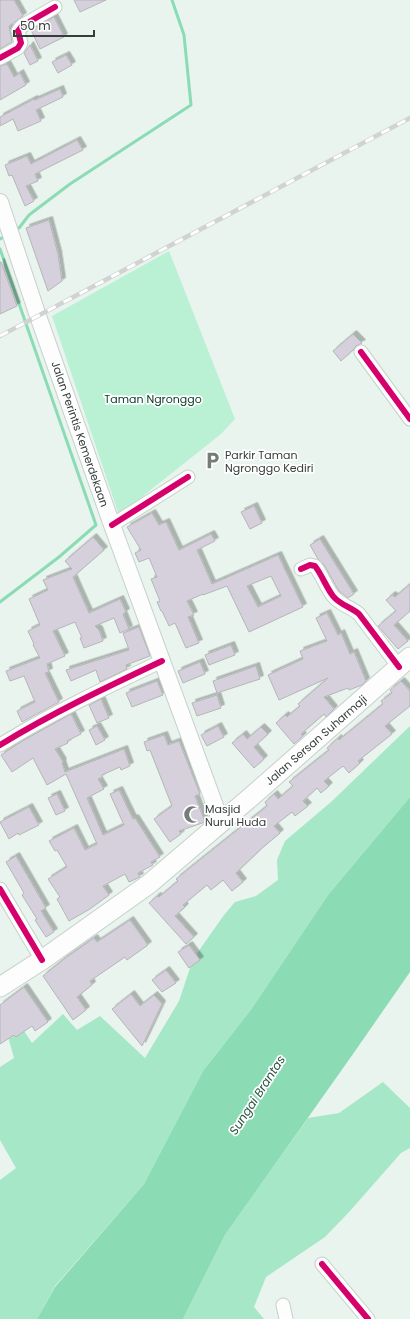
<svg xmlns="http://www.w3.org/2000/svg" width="410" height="1319" font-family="Poppins,sans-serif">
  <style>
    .green { fill: #baf0d4 }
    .forest { fill: #a6e7c7 }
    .water { fill: #8bdcb5 }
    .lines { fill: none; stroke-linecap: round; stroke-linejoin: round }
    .stream { stroke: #8bdcb5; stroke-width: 3 }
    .building { fill: #d6d0dd; stroke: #b4b6b6; fill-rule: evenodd; filter: url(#shadow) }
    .minor-casing { stroke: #c7d0cb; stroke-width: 15 }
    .major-casing { stroke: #c7d0cb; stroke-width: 18 }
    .highway-casing { stroke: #c7d0cb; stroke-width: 21 }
    .minor { stroke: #fcfdfc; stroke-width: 13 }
    .major { stroke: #fcfdfc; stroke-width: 16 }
    .highway { stroke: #fcfdfc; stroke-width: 19 }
    .rail-casing { stroke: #d0d3d1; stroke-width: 4.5 }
    .rail { stroke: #fff; stroke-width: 3; stroke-dasharray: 9; stroke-linecap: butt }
    .cycleway-casing { stroke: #fff; stroke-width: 8 }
    .cycleway { stroke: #d6006c; stroke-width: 6 }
    .labels { text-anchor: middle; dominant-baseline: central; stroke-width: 3.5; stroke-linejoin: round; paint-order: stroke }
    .park-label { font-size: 11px; fill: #063823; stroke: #fff }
    .street-label { font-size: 11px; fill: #353d39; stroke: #fff }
    .poi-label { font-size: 11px; fill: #353d39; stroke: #fff; text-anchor: start }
    .water-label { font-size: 12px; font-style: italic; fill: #295640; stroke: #fff }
  </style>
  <defs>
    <filter id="shadow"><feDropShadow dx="3.5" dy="-3.5" stdDeviation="0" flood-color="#0004"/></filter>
  </defs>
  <rect width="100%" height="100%" fill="#e9f4ee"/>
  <path class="green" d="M169,251L235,419L221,434L119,515L52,316Z"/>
  <path class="forest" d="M410,726V797L328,895L250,1011L203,1071L144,1184L55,1286L37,1319H0V1180L16,1168L0,1140V1067L14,1058L7,1033L19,1023L32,1043L63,1014L77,1030L100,1016L145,1058L179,1001L193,959L224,915L235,902L256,896L278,880L277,860L285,841L331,802Z
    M383,1082L410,1108V1148L401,1153L350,1211L325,1237L266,1277L254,1307L264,1319H183L225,1235L308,1118L339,1113Z"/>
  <path class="water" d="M410,797V972L353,1054L225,1235L183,1319H37L55,1287L144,1184L203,1071L250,1011L328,895Z"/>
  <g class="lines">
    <path class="stream" d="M14,231L19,228L29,215L70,184L191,105L184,35L172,0
      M0,239L6,236
      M0,249L96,525L59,557L0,602"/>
  </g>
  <path class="building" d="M0,0H14L23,16L9,26L12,42L0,49Z
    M74,0H106L80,12Z
    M54,17L64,37L40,49L31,30Z
    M30,45L38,61L30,65L24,53Z
    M66,55L72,65L58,73L52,62Z
    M7,64L14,77L20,73L26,85L0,100V66Z
    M60,89L63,97L36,110L41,121L18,131L13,119L0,126V117L34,99L35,100Z
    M77,140L83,150L35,174L38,181L26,186L34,201L25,206L12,175L9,176L5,165L27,156L31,164Z
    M49,220L58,254L62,281L48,291L26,228Z
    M0,262H1L17,306L0,314Z
    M353,334L362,343L356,346L353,350L341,361L333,351Z
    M254,506L262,523L250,529L241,512Z
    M152,513L159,525L166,522L179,550L211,534L215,541L197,550L212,584L278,555L303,607L249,632L227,586L203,595V594L187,601L194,615L188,617L199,643L186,648L175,623L169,626L162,611H161L157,602L160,601L151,579L157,577L149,558L139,562L135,553L141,550L127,527ZM271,576L281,596L258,607L247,586Z
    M93,537L104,550L73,577L89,613L120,599L126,612L123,614L129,629L120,633L114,618L95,626L99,630L103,641L84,648L80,638H82L75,622L53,631L65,656L47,664L49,672L45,673L59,702L22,722L17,711L35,702L24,676L10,681L6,671L40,658L33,645L34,644L28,631L40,625L29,599L48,590L43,580L72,569L65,561Z
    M320,539L354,594L348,598L339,591L324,565L318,559L310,545Z
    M410,584V611L394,625L408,641L398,649L378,626L396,611L386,600L392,595L395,597Z
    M327,613L338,635L341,633L350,654L354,652L366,681L362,685L349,690L348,688L324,697L334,709L326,717L324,714L301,734L303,736L294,744L276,723L285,715L287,717L300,706L298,704L328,678L279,700L268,675L303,659L300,651L327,641L316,618Z
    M139,627L150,656L126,665L127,669L100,682L96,670L71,681L66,670L129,650L123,633Z
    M231,645L235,655L209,665L205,655Z
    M200,662L205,674L183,683L178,671Z
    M256,666L260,679L217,693L213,681Z
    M157,681L163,695L132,707L126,693Z
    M401,681L410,691V706L385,726L392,734L358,761L360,763L349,773L343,766L324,781L329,786L321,793L317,788L303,801L308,806L295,816L292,812L274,826L280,833L261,849L236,873L243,882L232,891L223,880L211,890L207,885L183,905L185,907L175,916L194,937L186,944L149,903L157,896L159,897L178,881L176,879L187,870L267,806L265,802L274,794L278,799L293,786L289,782L329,750L327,748L338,738L339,740L383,704L381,701L392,693L390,690Z
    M217,695L221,708L197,716L192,703Z
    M101,699L109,718L97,723L89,705Z
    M71,714L81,734L67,741L68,743L55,749L63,762L62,763L65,772L124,749L130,766L121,770L120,767L102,775V777L98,779L104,789L87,798L103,835L124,825L110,794L119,790L133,819L135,818L160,857L151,862L153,865L138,873L140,877L129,882L125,874L103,886L109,895L90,909L69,921L57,899L60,897L48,879L67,867L57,850L55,851L49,841L74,828L85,850L97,844L66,774L47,785L33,758L12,772L1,755L24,740Z
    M97,726L105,740L96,745L89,730Z
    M218,726L224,737L207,746L201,735Z
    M261,727L268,734L254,747L264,759L254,768L232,743L243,734L247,739Z
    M164,735L168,745L179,741L200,794L195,796L205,822L179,831L181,834L170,842L154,819L172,806L150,750L147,751L144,742Z
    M57,794L65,811L56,815L48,798Z
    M29,807L39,825L19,835L18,833L9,839L0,822Z
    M16,856L46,908L41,911L54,932L46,937L35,920L37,919L22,895L24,893L6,862Z
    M130,920L148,945L127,960L125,957L90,981L92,985L77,997L86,1010L73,1020L43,976L64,959L94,938L97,942Z
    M189,945L200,960L189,968L178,952Z
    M166,970L176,983L162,992L152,980Z
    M24,987L48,1022L35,1031L32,1026L16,1037L14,1035L0,1044V1005Z
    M131,994L140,1006L154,995L162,1004L142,1046L112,1009Z"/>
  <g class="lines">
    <defs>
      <path id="minor" d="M0,58L18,48L21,43L18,31L22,26L55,7
        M361,352L410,419
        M112,525L188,477
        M301,569L310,565L315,566C322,575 326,587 333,596C340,605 351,607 359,614L399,667
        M0,745C52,713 107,687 162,661
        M0,889L42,960
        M322,1264L368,1319
        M283,1305L286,1319"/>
      <path id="major" d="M0,202L38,316L112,525L221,822"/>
      <path id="highway" d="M0,987L42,960L149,884L252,796L410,657"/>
    </defs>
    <use href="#minor" class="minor-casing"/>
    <use href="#major" class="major-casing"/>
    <use href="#highway" class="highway-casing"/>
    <use href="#minor" class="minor"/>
    <use href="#major" class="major"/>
    <use href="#highway" class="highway"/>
    <defs>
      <path id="rail" d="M0,336L410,118"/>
    </defs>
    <use href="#rail" class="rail-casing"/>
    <use href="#rail" class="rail"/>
    <defs>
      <path id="cycleway" d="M0,58L18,48L21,43L18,31L22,26L55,7
        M361,352L410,419
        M112,525L188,477
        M301,569L310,565L315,566C322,575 326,587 333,596C340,605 351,607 359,614L399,667
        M0,745C52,713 107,687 162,661
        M0,889L42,960
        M322,1264L368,1319"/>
    </defs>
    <use href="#cycleway" class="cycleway-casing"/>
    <use href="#cycleway" class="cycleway"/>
  </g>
  <defs>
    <symbol id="parking-bare" viewBox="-9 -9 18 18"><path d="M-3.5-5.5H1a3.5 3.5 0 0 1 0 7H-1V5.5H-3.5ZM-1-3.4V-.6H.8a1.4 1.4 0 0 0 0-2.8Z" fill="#747d78" stroke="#fff" stroke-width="2.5" paint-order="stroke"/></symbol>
    <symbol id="mosque-bare" viewBox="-9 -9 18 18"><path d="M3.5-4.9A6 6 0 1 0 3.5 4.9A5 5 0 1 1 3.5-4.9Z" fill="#747d78" stroke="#fff" stroke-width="2.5" paint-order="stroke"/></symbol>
  </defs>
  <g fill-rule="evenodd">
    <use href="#parking-bare" x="200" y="448" width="25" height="25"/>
    <use href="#mosque-bare" x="180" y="802" width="25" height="25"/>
  </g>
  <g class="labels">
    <g class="park-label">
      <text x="153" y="399">Taman Ngronggo</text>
    </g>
    <g class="street-label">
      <text transform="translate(80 434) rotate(71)">Jalan Perintis Kemerdekaan</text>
      <text transform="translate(316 740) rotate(-41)">Jalan Sersan Suharmaji</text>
    </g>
    <g class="poi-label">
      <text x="225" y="455">Parkir Taman<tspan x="225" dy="13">Ngronggo Kediri</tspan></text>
      <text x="205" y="809">Masjid<tspan x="205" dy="13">Nurul Huda</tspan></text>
    </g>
    <g class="water-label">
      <text transform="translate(257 1095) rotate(-57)">Sungai Brantas</text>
    </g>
  </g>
  <path d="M14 30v6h80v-6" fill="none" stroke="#353d39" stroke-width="2"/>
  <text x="20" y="30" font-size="12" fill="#353d39" stroke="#ffffff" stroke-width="3" paint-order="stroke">50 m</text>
</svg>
